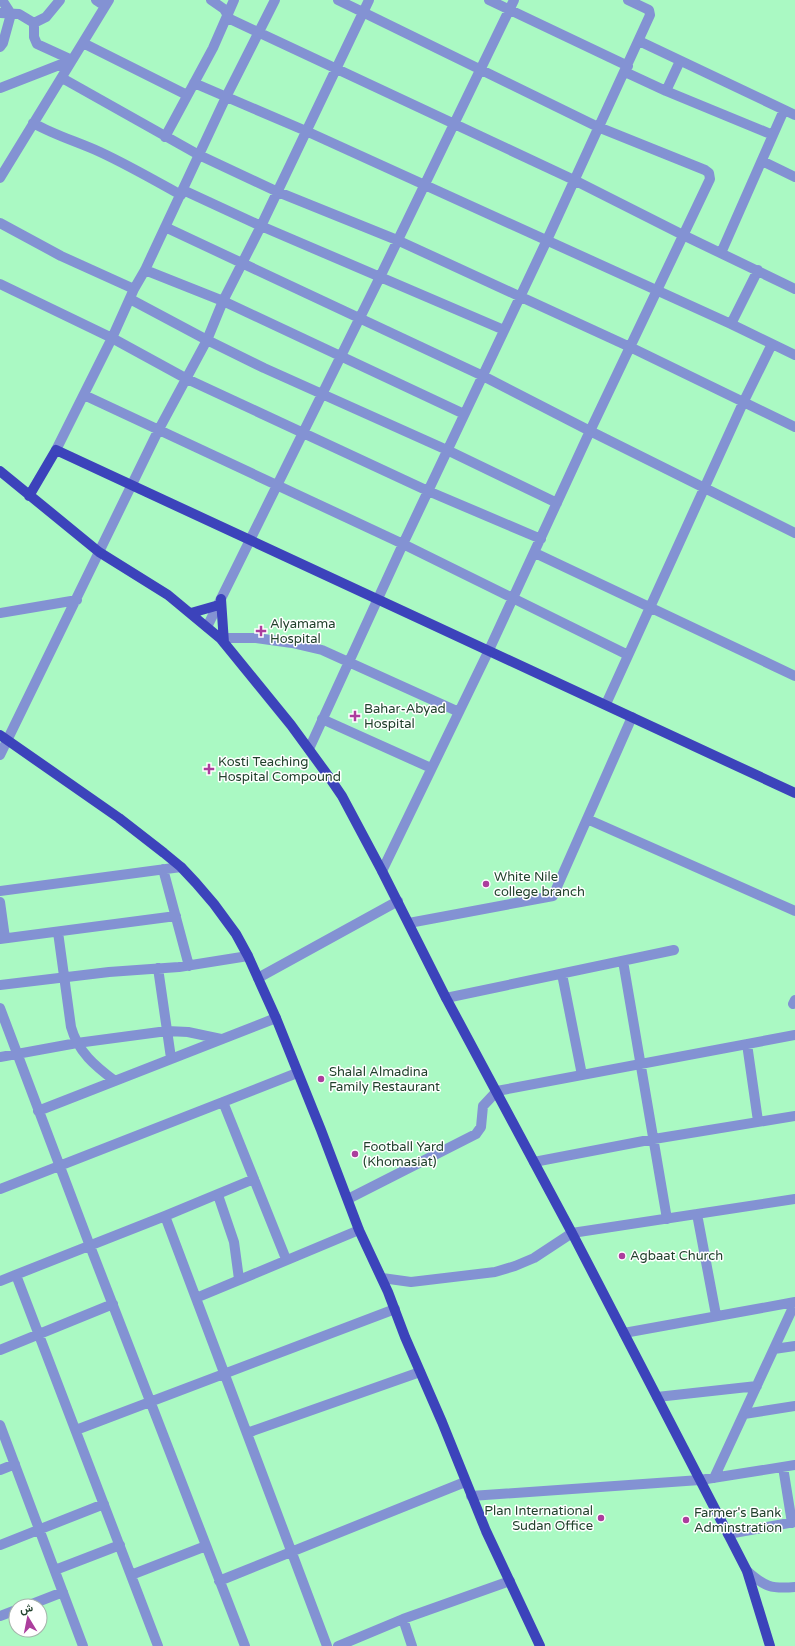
<svg xmlns="http://www.w3.org/2000/svg" width="795" height="1646" font-family="'Varela Round',Vazirmatn,sans-serif">
  <style>
    .lines { fill: none; stroke-linecap: round; stroke-linejoin: round }
    .minor { stroke: #8392d3; stroke-width: 10 }
    .major { stroke: #3c43bb; stroke-width: 10 }
    .poi-dot { fill: #ac3e9d; stroke: #fff; stroke-width: 1.5 }
    .labels { text-anchor: middle; dominant-baseline: central; stroke-width: 3; stroke-linejoin: round; paint-order: stroke }
    .poi-label { font-size: 13px; fill: #21412c; stroke: #fff; text-anchor: start }
  </style>
  <rect width="100%" height="100%" fill="#aaf9c3"/>
  <g class="lines">
    <path class="minor" d="M96,0L105,6
      M211,0L224,9L230,19L574,180L683,235L795,289
      M338,0L598,127L705,170L709,173L710,179L590,431L489,650L382,871
      M489,0L628,66
      M0,13L19,14L34,23L46,17L60,0
      M34,23V37L37,44L72,60
      M639,41L795,115
      M83,43L187,95
      M0,47L3,43L11,14L2,0
      M625,72L666,91L773,135
      M62,78L199,155L278,192L397,240L630,347L795,427
      M194,83L306,131L731,324L795,355
      M0,88L72,60
      M666,91L680,61
      M33,123C54,135 78,142 100,152C128,165 154,180 181,195
      M165,137L213,48L234,0
      M762,161L795,177
      M0,178L109,0
      M183,190L261,226L504,330
      M0,223L61,256L134,289
      M165,227L483,376L590,431L795,533
      M721,253L784,110
      M145,270L223,301L464,414
      M0,284L112,338L187,379L428,491L541,539
      M130,299L207,340L264,368L447,450L557,503
      M731,324L758,270
      M84,395L403,544L628,655
      M56,450L112,338L134,289L145,270L226,97L275,0
      M535,553L795,676
      M0,613L77,600
      M207,627L380,277L514,0
      M224,638H256L292,643L322,650L459,712
      M606,704L743,403L772,344
      M322,719L431,768
      M309,749L403,544L547,240L650,15L649,10L628,0
      M0,755L158,431L207,340L223,301L261,226L369,0
      M587,819L795,911
      M163,869L189,966
      M0,891L181,867
      M0,902L5,938
      M409,923L553,896L632,717
      M58,932L71,1027C78,1052 95,1066 115,1081
      M0,939L176,916
      M623,961L667,1219
      M158,968L171,1058
      M562,974L582,1075
      M258,978L398,901
      M0,985L109,972L179,967L248,956
      M446,998L674,950
      M793,1004L795,1000
      M0,1008L90,1246L245,1646
      M747,1044L758,1121
      M0,1057L77,1043L167,1031L188,1032L221,1039
      M223,1102L286,1259
      M38,1111L276,1018
      M534,1162L654,1139L795,1116
      M0,1189L297,1073
      M218,1195L234,1242L239,1279
      M348,1199L476,1134L481,1127L483,1106L497,1091L795,1035
      M697,1214L716,1315
      M165,1216L327,1646
      M16,1275L158,1646
      M382,1278L411,1282L495,1272L515,1266L534,1258L572,1233L795,1199
      M0,1281L165,1216L254,1179
      M196,1298L359,1230
      M624,1333L795,1302
      M774,1349L795,1346
      M0,1350L113,1304
      M657,1397L757,1386
      M744,1414L795,1406
      M0,1425L83,1646
      M76,1430L395,1309
      M247,1433L420,1372
      M783,1467L792,1523
      M0,1470L15,1464
      M714,1478L795,1303
      M471,1496L700,1480L795,1465
      M728,1534L795,1522
      M0,1545L104,1504
      M55,1570L120,1545
      M747,1571C765,1587 771,1589 795,1587
      M131,1575L206,1546
      M219,1581L465,1482
      M27,1606L63,1592
      M0,1616L16,1610
      M403,1619L412,1646
      M338,1646L403,1619L510,1581"/>
    <path class="major" d="M0,471L99,552L168,595L221,639L291,725L329,777L342,796L382,871L446,998L572,1233L728,1534L747,1571L770,1646
      M29,496L56,450C302,565 549,678 795,793
      M221,599L224,643
      M191,613L219,605
      M0,735L119,818L164,853L181,867L196,883L214,904L236,934L248,956L276,1018L321,1130L359,1230L388,1292L405,1337L442,1422L486,1531L540,1646"/>
  </g>
  <g class="poi-dot">
    <path d="M259 625h4v4h4v4h-4v4h-4v-4h-4v-4h4z"/>
    <path d="M353 710h4v4h4v4h-4v4h-4v-4h-4v-4h4z"/>
    <path d="M207 763h4v4h4v4h-4v4h-4v-4h-4v-4h4z"/>
    <circle cx="486" cy="884" r="4"/>
    <circle cx="321" cy="1079" r="4"/>
    <circle cx="355" cy="1154" r="4"/>
    <circle cx="622" cy="1256" r="4"/>
    <circle cx="601" cy="1518" r="4"/>
    <circle cx="686" cy="1520" r="4"/>
  </g>
  <g class="labels">
    <g class="poi-label">
      <text x="270" y="624">Alyamama<tspan x="270" dy="15">Hospital</tspan></text>
      <text x="364" y="709">Bahar-Abyad<tspan x="364" dy="15">Hospital</tspan></text>
      <text x="218" y="762">Kosti Teaching<tspan x="218" dy="15">Hospital Compound</tspan></text>
      <text x="494" y="877">White Nile<tspan x="494" dy="15">college branch</tspan></text>
      <text x="329" y="1072">Shalal Almadina<tspan x="329" dy="15">Family Restaurant</tspan></text>
      <text x="363" y="1147">Football Yard<tspan x="363" dy="15">(Khomasiat)</tspan></text>
      <text x="630" y="1256">Agbaat Church</text>
      <text x="593" y="1511" text-anchor="end">Plan International<tspan x="593" dy="15">Sudan Office</tspan></text>
      <text x="694" y="1513">Farmer's Bank<tspan x="694" dy="15">Adminstration</tspan></text>
    </g>
  </g>
  <g transform="translate(28 1618) rotate(350)"><circle r="19" fill="#ffffff" stroke="#a6b3ab"/>
  <path d="M0-3L7 15L0 10L-7 15Z" fill="#ac3e9d"/>
  <text y="-6" font-size="11" font-weight="bold" text-anchor="middle" fill="#21412c">ش</text>
  </g>
</svg>
